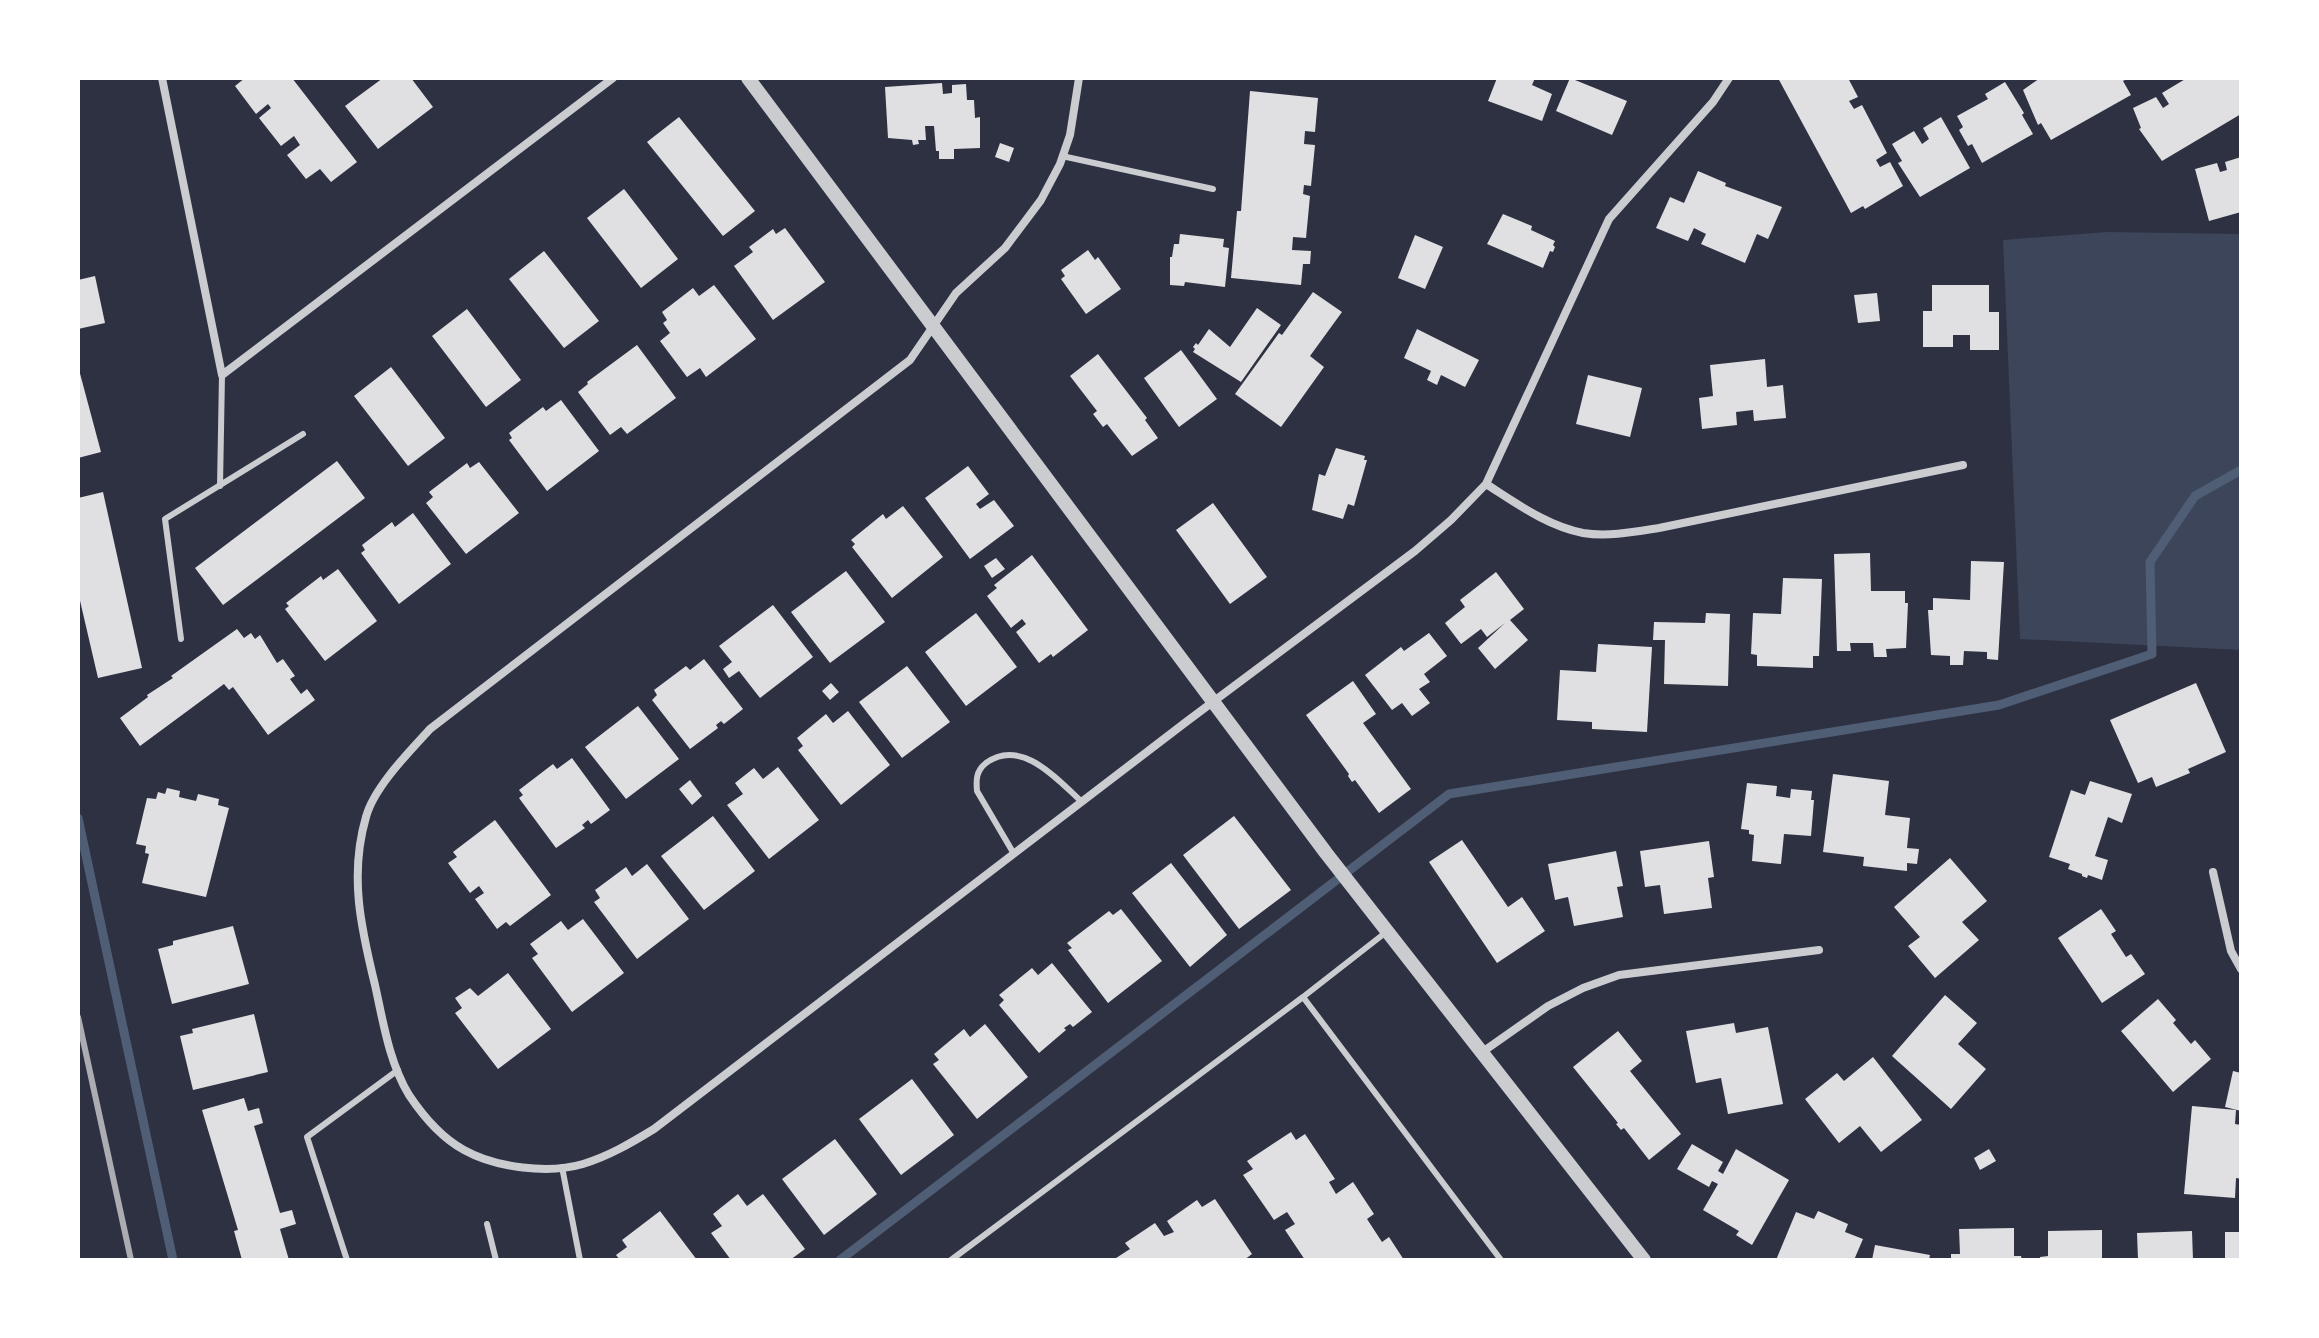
<svg xmlns="http://www.w3.org/2000/svg" width="2319" height="1338" font-family="'Alegreya Sans',sans-serif">
  <style>
    .green { fill: #3c4559 }
    .lines { fill: none; stroke-linecap: round; stroke-linejoin: round }
    .stream { stroke: #4f5d75; stroke-width: 9 }
    .building { fill: #e0e0e3 }
    .service { stroke: #caccd0; stroke-width: 6 }
    .minor { stroke: #caccd0; stroke-width: 8 }
    .tertiary { stroke: #caccd0; stroke-width: 14 }
    .rail { stroke: #abadb3; stroke-width: 6 }
  </style>
  <rect width="100%" height="100%" fill="#2d3142"/>
  <path class="green" d="M2107,232L2241,234V650L2020,639L2003,240Z"/>
  <g class="lines">
    <path class="stream" d="M78,818L173,1260
      M840,1260L1449,794L1999,705L2152,654L2150,562L2195,496L2241,470"/>
  </g>
  <path class="building" d="M245,78H292L357,162L331,182L320,169L306,179L287,155L300,145L294,136L281,146L259,118L271,108L268,104L256,114L235,86Z
    M383,78H411L433,107L378,149L345,106Z
    M1497,78H1535L1532,85L1552,94L1542,121L1488,101Z
    M1570,78L1627,101L1612,135L1556,111Z
    M1778,78H1848L1858,97L1849,101L1854,109L1862,105L1887,153L1876,160L1880,167L1890,162L1903,186L1865,209L1863,206L1851,213Z
    M2040,78H2128L2123,81L2131,95L2051,140L2041,123L2038,125L2023,90Z
    M2187,78H2241V114L2162,161L2139,129L2141,128L2133,108L2156,97L2163,108L2169,104L2162,93Z
    M2005,82L2024,113L2022,115L2033,134L1982,163L1972,144L1968,146L1959,130L1963,127L1957,116L1988,99L1985,94Z
    M942,83L943,94L952,93V85L966,84L967,100H974L975,118L980,117V148L954,149V159H939V151H936L934,126H925L926,140H918L919,144L913,145L912,140L888,138L885,87Z
    M1250,91L1318,98L1315,132L1305,131L1304,144L1315,145L1311,186L1304,185L1303,194L1310,196L1306,238L1293,237L1292,250L1311,251L1310,264H1303L1301,285L1231,278L1237,211H1241Z
    M679,117L755,211L723,236L647,142Z
    M1941,117L1970,168L1920,197L1898,163L1902,161L1892,144L1914,131L1922,144L1929,139L1923,128Z
    M1000,143L1014,148L1009,162L995,157Z
    M2241,157V212L2209,221L2195,169L2217,163L2220,172L2227,170L2225,162Z
    M1698,171L1726,183L1725,186L1782,207L1768,239L1757,234L1745,263L1701,244L1706,234L1694,228L1688,241L1656,228L1670,197L1684,203Z
    M624,189L678,259L641,288L587,218Z
    M1503,214L1532,226L1531,230L1555,241L1553,245L1555,247L1553,252L1550,251L1543,268L1487,244Z
    M785,228L825,282L773,320L734,266L753,252L749,247L773,229L776,234Z
    M1180,234L1224,239L1223,247L1229,248L1225,287L1185,282L1184,286L1170,285V257H1172L1174,244H1179Z
    M1415,235L1443,247L1425,289L1398,278Z
    M1088,250L1095,260L1098,257L1121,289L1086,314L1061,279L1065,276L1061,270Z
    M544,251L599,321L564,348L509,279Z
    M95,276L105,323L78,329V280Z
    M714,285L756,339L706,377L700,368L687,377L660,341L670,333L663,323L667,320L662,312L693,288L699,296Z
    M1932,285H1989V312H1999V350H1970V335H1953V347H1923V311H1932Z
    M1313,292L1342,312L1310,356L1324,367L1281,427L1235,394L1279,333L1282,335Z
    M1877,293L1880,321L1858,323L1854,295Z
    M1257,308L1281,325L1241,382L1193,352L1195,349L1193,347L1196,343L1198,345L1209,329L1230,347Z
    M467,309L521,380L486,407L432,336Z
    M1417,329L1479,360L1465,387L1441,375L1437,385L1427,380L1431,371L1404,358Z
    M637,345L676,398L627,434L621,427L610,435L578,392L588,384L587,382Z
    M1181,350L1217,399L1179,427L1144,378Z
    M1098,354L1147,418L1145,420L1158,438L1132,456L1107,424L1103,427L1093,414L1097,411L1070,376Z
    M1765,359L1767,387L1783,385L1786,418L1754,421L1753,410L1736,412L1737,425L1702,429L1699,398L1713,396L1710,365Z
    M78,366L101,452L78,458Z
    M391,367L445,438L408,466L354,396Z
    M1588,375L1642,388L1630,437L1576,424Z
    M561,400L599,451L547,491L509,440L512,438L509,433L543,407L546,411Z
    M1336,448L1365,456L1364,460H1367L1354,506L1348,504L1343,519L1312,510L1319,474L1325,476Z
    M337,461L365,498L223,605L195,568Z
    M479,462L519,513L466,554L426,503L433,497L429,492L467,463L470,468Z
    M968,466L989,494L976,504L980,509L994,500L1014,526L970,559L925,498Z
    M103,492L142,668L98,678L78,592V498Z
    M1213,503L1267,577L1230,604L1176,530Z
    M903,506L943,557L892,598L852,547L855,544L851,540L883,514L886,519Z
    M413,513L451,564L399,604L361,553L365,550L362,545L392,522L395,527Z
    M1870,553L1871,591H1905V603H1908L1906,648L1886,649L1887,657H1874L1873,643H1850L1851,651H1837L1834,554Z
    M1032,555L1088,630L1053,657L1051,654L1039,663L1016,632L1026,624L1022,619L1011,628L987,596L997,588L994,585Z
    M996,558L1005,569L992,578L984,566Z
    M1971,561L2004,562L1998,660L1987,659V652L1964,651L1963,665H1950V656L1931,655L1928,610H1933V598L1970,600Z
    M338,569L377,621L325,661L285,609L289,606L286,603L321,576L323,580Z
    M846,571L885,622L830,663L791,612Z
    M1496,572L1524,609L1510,620L1528,640L1495,669L1478,648L1505,623L1487,637L1481,629L1461,644L1445,623L1465,607L1460,600Z
    M1783,578L1822,579L1819,656H1813V668L1757,666V655L1751,654L1753,613L1781,614Z
    M773,605L813,657L760,698L739,671L729,678L723,669L732,662L719,646Z
    M976,613L1017,667L966,706L925,652Z
    M1706,613L1730,614L1728,686L1664,684L1665,640H1653L1654,622L1705,623Z
    M237,629L244,638L251,633L255,639L260,635L277,663L283,659L295,676L290,679L301,694L307,689L315,700L268,735L233,687L229,690L224,684L140,746L120,718L148,697L147,695L173,678L171,676Z
    M1429,633L1447,656L1424,674L1430,682L1419,689L1430,703L1412,716L1402,703L1392,710L1365,675L1401,647L1404,651Z
    M1598,644L1652,647L1647,732L1592,729V722L1557,720L1560,670L1596,672Z
    M704,659L743,709L724,724L721,721L716,725L718,728L690,749L652,700L657,695L654,690L686,666L690,670Z
    M907,666L950,722L902,758L859,702Z
    M1353,681L1376,714L1363,723L1411,789L1379,813L1355,780L1352,782L1348,776L1349,774L1306,715Z
    M831,683L839,692L830,700L822,691Z
    M2196,683L2226,752L2188,769L2190,773L2156,787L2152,777L2138,783L2110,720Z
    M638,706L679,759L626,799L585,747Z
    M848,711L890,765L841,805L798,750L803,746L797,738L826,714L833,723Z
    M572,758L610,810L591,824L588,820L582,825L585,828L556,848L519,798L523,795L519,790L553,764L557,769Z
    M778,767L819,820L769,859L727,805L743,794L735,783L754,768L763,779Z
    M1833,774L1889,781L1885,815L1910,818L1907,848L1919,849L1917,864L1907,863V871L1863,866L1864,857L1823,852Z
    M690,780L702,796L692,805L679,789Z
    M2090,781L2132,794L2122,823L2108,817L2095,856L2108,860L2102,880L2088,875L2087,878L2082,876V874L2068,869L2070,864L2049,857L2071,790L2085,795Z
    M1747,783L1777,786L1776,796L1790,798L1791,789L1812,791L1811,800H1814L1811,836L1784,834L1781,864L1752,861L1754,835L1749,834V830L1741,829Z
    M167,788L180,791L179,797L196,801L198,794L219,799L218,805L229,808L206,897L142,883L149,854L145,853L146,846L136,844L147,798L156,799L158,792L165,794Z
    M713,816L755,871L704,910L661,856Z
    M1234,816L1291,890L1239,929L1183,855Z
    M495,820L551,895L510,926L506,922L497,929L475,899L484,893L479,886L470,893L448,863L457,857L453,852Z
    M1462,840L1508,907L1522,897L1545,931L1497,963L1429,862Z
    M1709,841L1714,877L1708,878L1712,908L1664,914L1660,885L1645,887L1640,851Z
    M1616,851L1623,886L1617,887L1623,917L1574,926L1568,897L1555,900L1548,864Z
    M1950,858L1987,901L1962,922L1979,940L1935,978L1908,946L1920,937L1894,907Z
    M1171,863L1227,935L1190,967L1132,893Z
    M647,864L689,919L637,959L594,902L600,898L595,890L626,867L632,876Z
    M1121,909L1162,961L1108,1003L1068,950L1072,948L1067,943L1109,911L1113,915Z
    M2101,909L2116,931L2111,934L2126,957L2131,954L2145,974L2102,1003L2058,938Z
    M583,919L624,973L572,1012L532,958L538,954L530,944L561,921L568,930Z
    M233,926L249,984L172,1004L158,949L173,945V941Z
    M1052,963L1092,1012L1073,1027L1070,1024L1064,1028L1066,1030L1039,1053L999,1005L1004,1000L999,995L1032,968L1038,975Z
    M508,973L551,1029L498,1069L455,1013L462,1008L455,998L470,988L478,996Z
    M1945,995L1977,1023L1958,1044L1986,1069L1951,1109L1892,1056Z
    M2158,999L2176,1020L2173,1023L2191,1044L2195,1040L2211,1059L2173,1092L2121,1031Z
    M254,1014L268,1072L193,1090L180,1036L193,1033L192,1029Z
    M1734,1023L1736,1033L1768,1027L1783,1104L1728,1114L1721,1078L1696,1083L1686,1031Z
    M985,1024L1028,1077L977,1119L933,1064L939,1060L934,1054L964,1029L970,1037Z
    M1618,1031L1642,1061L1630,1071L1681,1134L1649,1160L1624,1128L1621,1130L1616,1124L1618,1123L1573,1067Z
    M1873,1057L1922,1120L1881,1152L1860,1126L1839,1143L1805,1099L1837,1073L1844,1081Z
    M2233,1071L2241,1073V1111L2225,1107Z
    M912,1079L954,1135L901,1175L859,1119Z
    M244,1098L248,1111L259,1108L263,1123L254,1126L280,1213L292,1210L296,1224L280,1229L289,1260H242L234,1231L238,1230L202,1110Z
    M2192,1106L2236,1110L2235,1124L2241,1125V1179L2236,1178L2235,1198L2184,1194Z
    M1291,1132L1296,1140L1305,1134L1335,1179L1329,1182L1336,1194L1353,1182L1374,1214L1367,1219L1382,1242L1389,1237L1404,1260H1305L1285,1230L1295,1224L1287,1212L1274,1220L1243,1175L1253,1169L1247,1161Z
    M835,1139L877,1194L824,1235L782,1179Z
    M1692,1144L1723,1162L1718,1171L1723,1174L1736,1149L1789,1180L1752,1245L1736,1235L1739,1231L1703,1210L1718,1184L1712,1181L1709,1187L1677,1169Z
    M1989,1149L1996,1161L1980,1170L1974,1158Z
    M738,1194L747,1206L763,1194L805,1249L790,1260H731L711,1233L722,1226L713,1214Z
    M1215,1199L1252,1254L1244,1260H1113L1130,1249L1125,1243L1155,1223L1164,1236L1174,1232L1167,1221L1197,1200L1202,1207Z
    M660,1211L697,1260H620L616,1255L627,1247L622,1240Z
    M1818,1211L1848,1224L1845,1232L1863,1239L1854,1260H1776L1796,1212L1814,1219Z
    M2014,1228V1256H2021L2022,1260H1951V1254H1960L1959,1229Z
    M2102,1230V1260H2040V1257L2048,1256V1231Z
    M2192,1231L2193,1260H2138L2137,1233Z
    M2225,1232H2241V1260H2225Z
    M1875,1245L1930,1255L1929,1260H1872Z"/>
  <g class="lines">
    <path class="service" d="M1062,156L1213,189
      M220,486L222,375
      M181,639L165,519L303,434
      M1014,854L977,791C976,780 976,771 986,763C1021,737 1058,780 1082,802
      M1303,997L1385,933
      M562,1167L580,1260
      M487,1224L496,1260
      M347,1260L307,1137L398,1070
      M951,1260L1303,997L1501,1260"/>
    <path class="minor" d="M162,78L222,375L613,78
      M1079,78L1070,135L1060,164L1041,200L1005,248L956,293L910,360L430,729C410,751 374,787 366,817C349,875 361,928 375,985C383,1021 389,1062 409,1095C423,1116 442,1138 464,1150C496,1168 549,1174 583,1164C609,1156 631,1143 654,1129L1186,722L1415,551L1451,520L1486,484L1609,219L1713,102L1729,78
      M1486,484C1516,503 1547,526 1583,533C1608,537 1634,532 1659,528L1963,465
      M2213,872L2231,951L2241,969
      M1481,1053L1548,1006L1583,988L1619,975L1819,950"/>
    <path class="tertiary" d="M748,78L1326,853L1644,1260"/>
    <path class="rail" d="M78,1017L131,1260"/>
  </g>
  <rect width="2319" height="1338" fill="none" stroke="#ffffff" stroke-width="160"/>
</svg>
